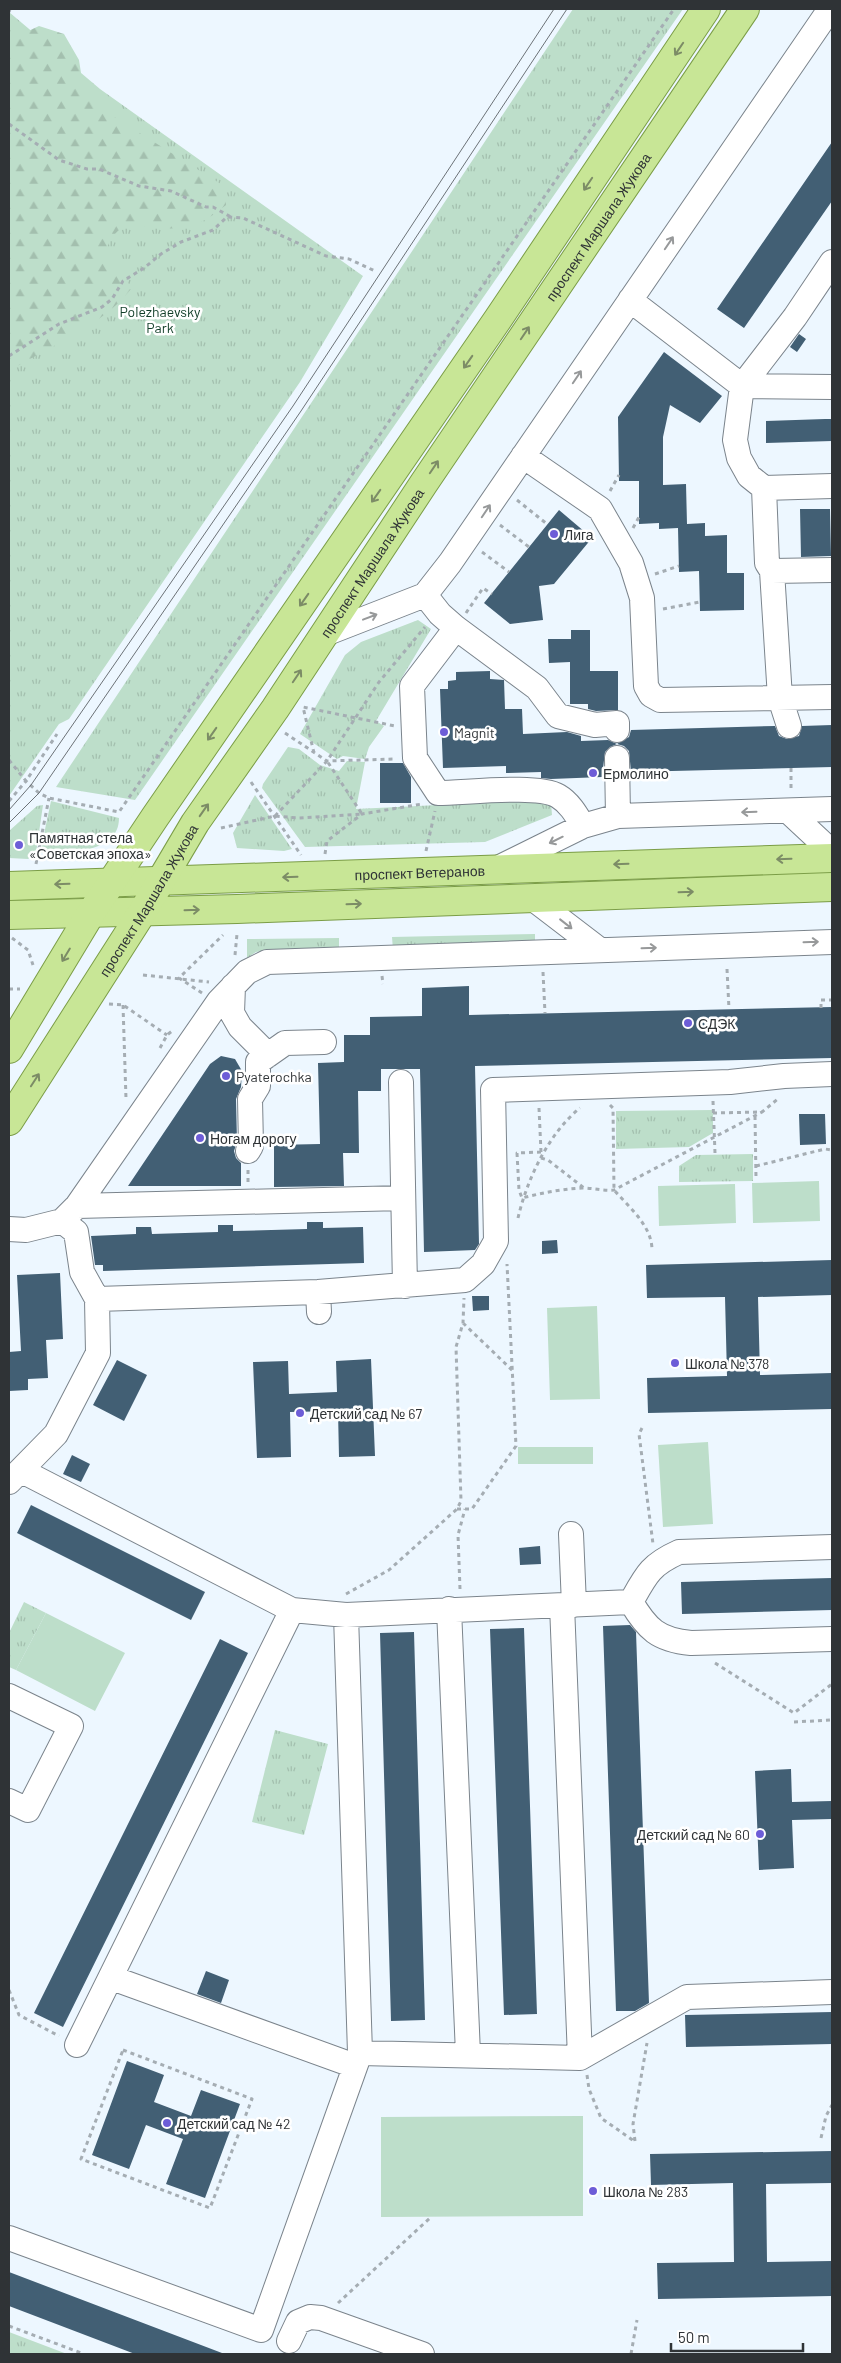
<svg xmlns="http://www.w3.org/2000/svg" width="841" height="2363" font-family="Barlow,sans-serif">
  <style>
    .grass { fill: url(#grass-tufts) }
    .forest { fill: url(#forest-firs) }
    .pitch { fill: #bddeca }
    .building { fill: #425f74 }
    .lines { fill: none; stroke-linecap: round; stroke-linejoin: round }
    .minor-casing { stroke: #7b848c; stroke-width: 26 }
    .major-casing { stroke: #7b9d47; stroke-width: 30 }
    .path { stroke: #a5adb3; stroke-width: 3; stroke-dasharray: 4 4; stroke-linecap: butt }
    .minor { stroke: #fff; stroke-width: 24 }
    .major { stroke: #c8e696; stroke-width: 28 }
    .tram { stroke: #6c7277; stroke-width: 1 }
    .oneway { stroke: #7c8c66 }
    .oneway2 { stroke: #97999a }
    .poi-dot { fill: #6d5dd7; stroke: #fff; stroke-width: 2 }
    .labels { text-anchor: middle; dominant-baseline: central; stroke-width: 5; stroke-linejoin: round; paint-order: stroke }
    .street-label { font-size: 14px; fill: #2f3336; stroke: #fff }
    .park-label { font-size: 14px; fill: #103d27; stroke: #fff }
    .poi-label { font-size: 14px; fill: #2f3336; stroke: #fff; text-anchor: start }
  </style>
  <defs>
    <pattern id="grass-tufts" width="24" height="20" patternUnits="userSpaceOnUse" patternTransform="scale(1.25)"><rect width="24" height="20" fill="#bddeca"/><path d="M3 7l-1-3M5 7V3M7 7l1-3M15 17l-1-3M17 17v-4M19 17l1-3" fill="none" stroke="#a3bfae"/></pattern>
    <pattern id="forest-firs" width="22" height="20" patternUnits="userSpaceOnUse" patternTransform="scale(1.25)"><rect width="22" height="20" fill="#bddeca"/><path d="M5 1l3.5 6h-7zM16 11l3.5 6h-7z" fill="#a3bfae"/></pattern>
  </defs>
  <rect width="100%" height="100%" fill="#edf7ff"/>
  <path class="grass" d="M573,9H683L135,800L56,787Z
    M9,12L100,89L363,276L300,382L69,719L59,724L9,796Z
    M418,620L431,629L376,721L384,726L369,747L365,759L343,756L337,759L300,734L345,655L361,642Z
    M288,747L299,749L320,765L339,771L347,761L365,762L356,809L543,800L551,803L552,815L485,842L305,847L262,788L263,784Z
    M255,795L292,849L284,851L237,848L233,833Z
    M51,801L119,818C119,855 65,852 40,853Z
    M43,805L36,853L28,859L9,858V831L37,806Z
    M535,934V947L393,950L392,937Z
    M339,938V949L267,950L256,952L247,958V939Z
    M713,1110V1133L689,1147L616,1149V1111Z
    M753,1154V1181L679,1182V1166L696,1155Z
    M24,1602L46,1613L16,1670L9,1667V1633Z
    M275,1730L328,1744L304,1835L252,1822Z
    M9,2332L67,2354H9Z"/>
  <path class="forest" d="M39,26L64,34L79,60L83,86L111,115L224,186L226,205C211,217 199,226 179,228C143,232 118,208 104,257L121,267L131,289C101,327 50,346 9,371V40Z"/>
  <path class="pitch" d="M819,1181L820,1221L753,1223L752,1183Z
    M735,1184L736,1223L659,1226L658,1186Z
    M597,1306L600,1399L550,1400L547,1308Z
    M708,1442L713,1524L663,1527L658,1445Z
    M518,1447H593V1464H518Z
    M46,1613L125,1653L95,1711L16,1670Z
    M583,2116V2216L381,2217V2117Z"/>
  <path class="building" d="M832,142V201L744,328L717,309Z
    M799,334L806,339L797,352L790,347Z
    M664,352L722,396L700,423L670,405L663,437V485L686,484L687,524L705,523V536L727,535V573H744V610L700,611L699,571L679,572L678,528L659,529V523L639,524V481H619L618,417Z
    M825,419H832V441L766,443V421Z
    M800,509H830L831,556L801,557Z
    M559,510L592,538L554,584L539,586L543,620L510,624L484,603Z
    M571,630H590V671H618V710L596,711L588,709V704H570V662L549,663L548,639H571Z
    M490,671V679L504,680L505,709H522L523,734L567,732L581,736V741L608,740L617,744L629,737L631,730L775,726L779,736L787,739L799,736L802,726L832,725V767L631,772L629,751L624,746L617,744L610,747L605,752L602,777L551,779L541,778V772L506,773V766L443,768L440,689H448V681L456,680V672Z
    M380,763H403L411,777V803H380Z
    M469,986V1015L832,1007V1058L475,1066L479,1244L475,1250L424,1252L420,1069H381V1091H358L359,1153H343L344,1186L274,1187V1145L320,1144L318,1063L344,1062V1035H370V1017L422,1016V988Z
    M221,1056L235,1059L242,1071L241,1087L236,1099L237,1142L234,1151L236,1158L241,1163V1186H128L210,1064Z
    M799,1114H825L826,1144L800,1145Z
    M307,1222H323V1228L363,1227L364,1263L103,1271V1265H95L92,1243L91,1236L136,1234V1227H151L152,1234L218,1232V1225H233V1231L307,1229Z
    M557,1240L558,1253L542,1254V1241Z
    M832,1260V1295L758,1297L760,1375L832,1373V1409L648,1413L647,1378L727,1376L725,1297L647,1298L646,1265Z
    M60,1273L63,1339L46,1340L48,1378L28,1379V1390L9,1391V1352L21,1351L17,1275Z
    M472,1296H489V1310L473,1311Z
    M371,1359L375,1456L339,1457L338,1411L290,1412L291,1457L257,1458L253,1362L288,1361L289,1394L337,1392L336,1361Z
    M117,1360L147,1375L124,1421L93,1405Z
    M72,1455L90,1464L81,1482L63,1474Z
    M31,1505L205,1592L191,1620L17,1533Z
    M540,1546L541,1564L520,1565L519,1548Z
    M832,1578V1610L682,1614L681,1582Z
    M630,1625L636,1632L649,2003L635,2011H616L603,1626Z
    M524,1628L537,2014L504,2015L490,1629Z
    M414,1632L425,2020L391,2021L380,1633Z
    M220,1639L248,1653L63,2027L34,2013Z
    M791,1769L792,1802L832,1801V1819L792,1820L794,1868L759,1870L755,1771Z
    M206,1971L229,1980L221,2003L197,1994Z
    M832,2012V2044L686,2047L685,2015Z
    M127,2061L164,2075L154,2102L191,2116L201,2090L240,2104L205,2198L166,2184L183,2139L146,2125L129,2169L92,2155Z
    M832,2151V2183L766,2184L767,2262L832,2261V2296L658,2299L657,2263L734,2262L733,2183L651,2185L650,2154Z
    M9,2272L222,2353L221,2354H135L9,2306Z"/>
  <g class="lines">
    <defs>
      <path id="minor" d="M832,262L795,317L742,386L735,440L739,458L749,476L764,488L832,486
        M630,300L742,386L832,387
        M523,456L600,509L631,563L642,598L646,686L651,695L660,700L832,697
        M764,488L767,563L772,571L832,570
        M772,571L780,698L789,726
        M425,595L440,614L456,628L537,688L558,716L595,725L617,723V730
        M456,628L412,686L415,758L438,793C465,793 538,784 558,796C570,803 577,816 583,826
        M325,634L425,595L450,563L830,9
        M617,758L618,816
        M788,811L832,852
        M498,868L583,826L618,816L832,809
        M532,898L600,950
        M233,986L232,1013L240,1027L268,1055
        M401,1082L405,1286
        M248,1151L251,1146L250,1099L258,1086V1062L285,1043L324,1042
        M77,1206L403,1198
        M9,1229L26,1230L62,1221L77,1206L219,1001L247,972L267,962L832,942
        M318,1292L319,1312
        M97,1299L318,1292L465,1280L483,1264L496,1241L493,1090L730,1082L784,1076L832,1074
        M22,1471L292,1610L346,1615L631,1602C646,1575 650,1565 679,1552L832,1547
        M9,1482L56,1434L98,1353L97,1299L82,1272L76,1232L62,1221
        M571,1534L574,1605
        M631,1602C647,1629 658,1640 691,1643L832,1639
        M562,1605L580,2058
        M449,1609L468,2054
        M346,1615L360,2053L580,2058L687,1997L832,1992
        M9,1696L71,1726L28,1810L9,1801
        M112,1978L355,2066
        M77,2045L292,1610
        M9,2238L261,2330L360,2053
        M289,2341L298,2322L310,2317L321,2318L422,2354"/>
      <g id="major">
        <path id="s1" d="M9,886L832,858"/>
        <path d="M9,915L237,909L832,887"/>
        <path d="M9,1049L91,913L155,817L498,319L706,9"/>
        <path id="s2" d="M9,1121L143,911L195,823L275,709L424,483L745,9"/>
      </g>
    </defs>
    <use href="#minor" class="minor-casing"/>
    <use href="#major" class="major-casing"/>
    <path class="path" d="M9,12L10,9
      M9,124L59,160L87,169H99L139,186L171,191L206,207H213L231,217
      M9,356L59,324L102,307L112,299L123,281L144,268L161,254L181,242L213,230L227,217L243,218L326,256L349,259L375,271
      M610,491L619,475
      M517,500L547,524
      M500,525L529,547
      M633,528L639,517
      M482,552L509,572
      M655,574L679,566
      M663,609L700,602
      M466,613L483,588L492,594
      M285,733L327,761L395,759
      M314,753L303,707L395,726
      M9,760L26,781L57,734
      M791,768V789
      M251,782L301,855
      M9,801L26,781L39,793L49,798L119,812L674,9
      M275,816L327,761L379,682L425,627
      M221,828L275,816L298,818L362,814L327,761
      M426,851L435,811
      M325,854L327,841L362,814L422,804
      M36,864L49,798
      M12,938L28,950L33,965
      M235,955L237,934
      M727,969L729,1009
      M543,972L545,1013
      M143,975L209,982
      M382,976L383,984
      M9,989H20
      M202,993L179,978L223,935
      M109,1004L123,1005L167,1035
      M123,1005L126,1099
      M821,1008V1000H832
      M160,1048L167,1035L172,1031
      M713,1101L715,1153
      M610,1105L613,1108L614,1190C629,1207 652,1226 652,1250
      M539,1108L541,1152
      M713,1113L762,1112L779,1098
      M755,1116L756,1178
      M541,1152L517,1153L519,1190L522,1198C542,1193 561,1189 582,1188C593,1188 603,1191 614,1190L762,1112
      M541,1158L548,1160L584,1188
      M756,1166L825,1149L832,1150
      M248,1170V1183
      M518,1218C527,1179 549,1133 580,1108
      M463,1323L513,1371
      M642,1428L639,1434L653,1544
      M457,1509H472L516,1446L507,1264
      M460,1589L458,1535L465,1509
      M346,1594L389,1570L457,1509L461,1501L456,1347L463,1323L464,1298
      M715,1663L794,1713L832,1684
      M794,1722L832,1720
      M9,1990L19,2015L59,2036
      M123,2050L252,2099L210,2208L81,2159Z
      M587,2075L589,2089L601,2118L634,2141
      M821,2138L826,2116L832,2105
      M635,2141L633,2124L647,2043
      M338,2303L431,2217
      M9,2326L84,2354
      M631,2354L637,2320"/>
    <use href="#minor" class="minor"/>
    <use href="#major" class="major"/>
    <path class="tram" d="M9,810L31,785L293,406L554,9
      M9,823L39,793L301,411L567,9"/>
  </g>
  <defs><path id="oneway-shaft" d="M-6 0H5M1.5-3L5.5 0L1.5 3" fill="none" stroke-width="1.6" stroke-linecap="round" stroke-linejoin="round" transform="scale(1.25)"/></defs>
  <g class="oneway">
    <use href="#oneway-shaft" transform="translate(679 49) rotate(124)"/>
    <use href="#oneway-shaft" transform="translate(588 184) rotate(124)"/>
    <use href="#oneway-shaft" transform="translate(525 333) rotate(-56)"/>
    <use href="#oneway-shaft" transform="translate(468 362) rotate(125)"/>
    <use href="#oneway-shaft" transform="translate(434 467) rotate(-56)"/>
    <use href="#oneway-shaft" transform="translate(376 496) rotate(125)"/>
    <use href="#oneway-shaft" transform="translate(304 600) rotate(125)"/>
    <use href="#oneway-shaft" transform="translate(297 676) rotate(-56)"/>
    <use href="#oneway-shaft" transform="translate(212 734) rotate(125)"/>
    <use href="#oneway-shaft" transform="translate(204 810) rotate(-55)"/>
    <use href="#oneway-shaft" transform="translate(784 859) rotate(178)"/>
    <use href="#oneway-shaft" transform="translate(621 864) rotate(178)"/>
    <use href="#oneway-shaft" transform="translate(290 877) rotate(178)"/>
    <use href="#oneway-shaft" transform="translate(62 884) rotate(178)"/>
    <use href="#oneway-shaft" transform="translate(686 892) rotate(-2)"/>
    <use href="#oneway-shaft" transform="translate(354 904) rotate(-2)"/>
    <use href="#oneway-shaft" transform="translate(192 910) rotate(-2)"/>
    <use href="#oneway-shaft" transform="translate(66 955) rotate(121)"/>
    <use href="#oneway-shaft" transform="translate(35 1080) rotate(-57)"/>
  </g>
  <g class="oneway2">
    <use href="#oneway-shaft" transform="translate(669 243) rotate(-56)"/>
    <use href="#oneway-shaft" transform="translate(577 377) rotate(-56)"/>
    <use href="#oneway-shaft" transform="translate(486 511) rotate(-56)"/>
    <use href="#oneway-shaft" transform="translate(370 617) rotate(-21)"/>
    <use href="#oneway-shaft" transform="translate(749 812) rotate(178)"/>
    <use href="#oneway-shaft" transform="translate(556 840) rotate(154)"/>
    <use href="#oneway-shaft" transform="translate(566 924) rotate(38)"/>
    <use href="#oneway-shaft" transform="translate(811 942) rotate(-2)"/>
    <use href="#oneway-shaft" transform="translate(649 948) rotate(-2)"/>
  </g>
  <g class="poi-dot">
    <circle cx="554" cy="534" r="5"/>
    <circle cx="444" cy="732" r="5"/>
    <circle cx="593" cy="773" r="5"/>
    <circle cx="19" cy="845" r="5"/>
    <circle cx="688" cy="1023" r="5"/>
    <circle cx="226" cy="1076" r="5"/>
    <circle cx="200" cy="1138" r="5"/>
    <circle cx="675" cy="1363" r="5"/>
    <circle cx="300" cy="1413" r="5"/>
    <circle cx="760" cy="1834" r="5"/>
    <circle cx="167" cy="2123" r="5"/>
    <circle cx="593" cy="2191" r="5"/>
  </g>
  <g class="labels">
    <g class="street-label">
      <text stroke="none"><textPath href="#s2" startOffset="1071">проспект Маршала Жукова</textPath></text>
      <text stroke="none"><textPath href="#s2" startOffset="666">проспект Маршала Жукова</textPath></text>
      <text stroke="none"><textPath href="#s1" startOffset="411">проспект Ветеранов</textPath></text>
      <text stroke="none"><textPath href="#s2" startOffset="261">проспект Маршала Жукова</textPath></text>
    </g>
    <g class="park-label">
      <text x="160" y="311">Polezhaevsky<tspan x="160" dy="16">Park</tspan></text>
    </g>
    <g class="poi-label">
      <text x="564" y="534">Лига</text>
      <text x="454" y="732">Magnit</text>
      <text x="603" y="773">Ермолино</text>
      <text x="29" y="837">Памятная стела<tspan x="29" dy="16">«Советская эпоха»</tspan></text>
      <text x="698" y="1023">СДЭК</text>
      <text x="236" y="1076">Pyaterochka</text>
      <text x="210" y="1138">Ногам дорогу</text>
      <text x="685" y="1363">Школа № 378</text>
      <text x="310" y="1413">Детский сад № 67</text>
      <text x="750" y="1834" text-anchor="end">Детский сад № 60</text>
      <text x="177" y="2123">Детский сад № 42</text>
      <text x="603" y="2191">Школа № 283</text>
    </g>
  </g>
  <rect width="841" height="2363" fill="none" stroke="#2f3336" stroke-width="20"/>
  <path d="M671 2343v8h132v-8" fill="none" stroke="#2f3336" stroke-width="2.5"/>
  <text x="678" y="2343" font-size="15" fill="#2f3336" stroke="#ffffff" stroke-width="4" paint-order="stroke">50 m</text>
</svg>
